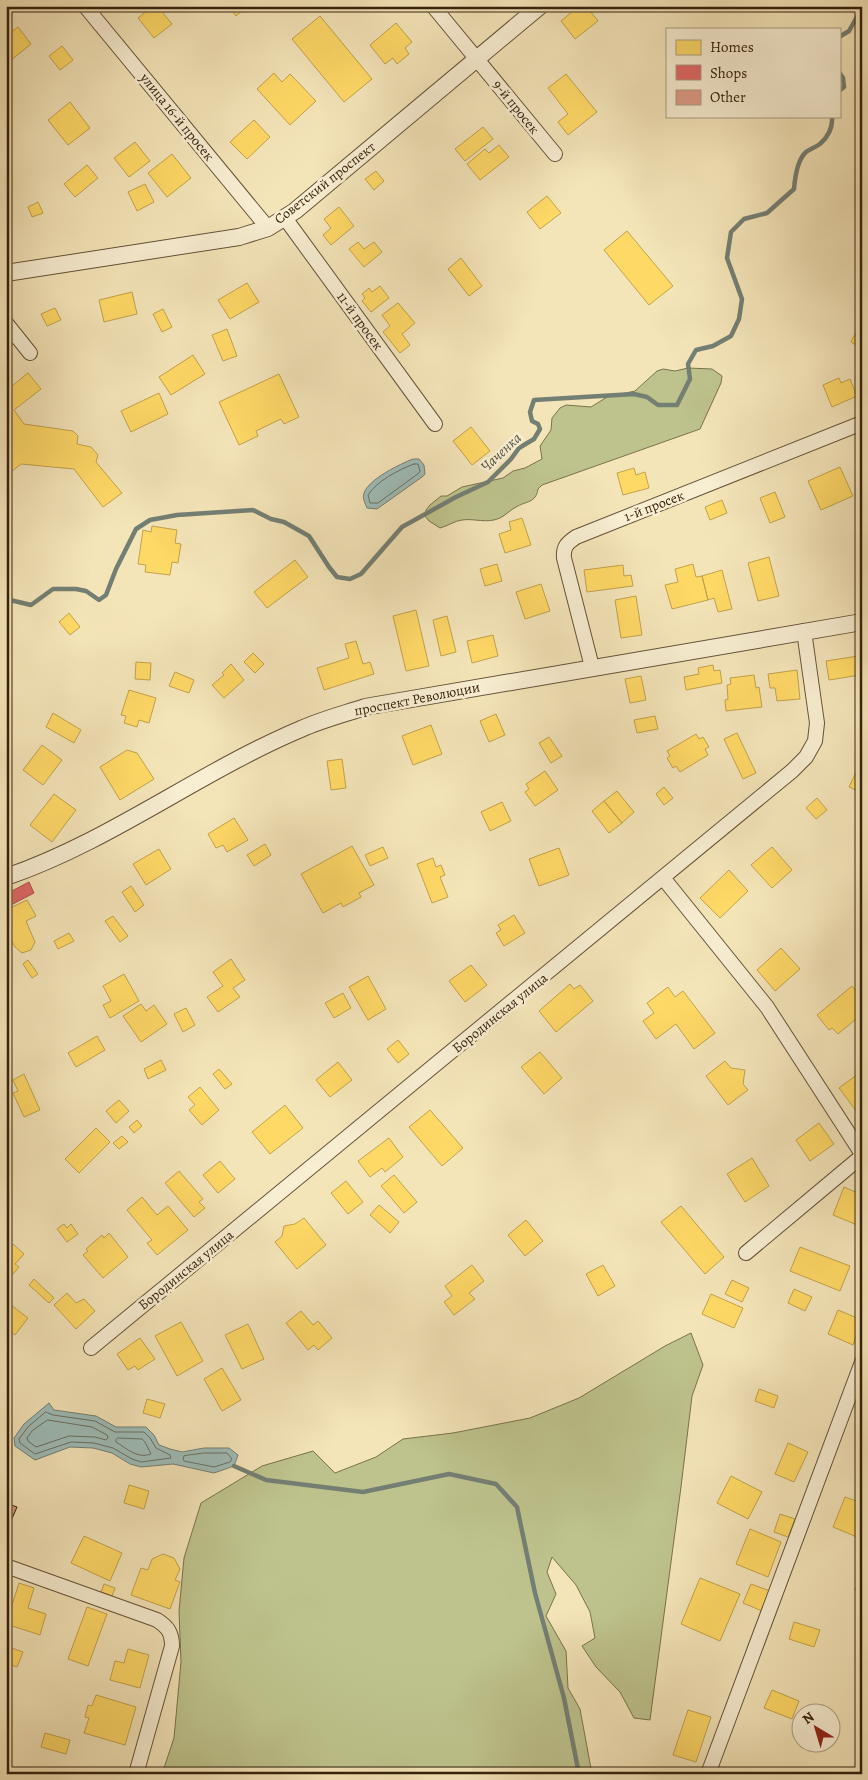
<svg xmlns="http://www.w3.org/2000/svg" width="868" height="1780" font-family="Alegreya,serif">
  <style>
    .green { fill: #bec38d; stroke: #7a724d }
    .water { fill: #9ebdb8; stroke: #747f74 }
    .homes { fill: #ffd966; stroke: #c2a24b }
    .shops { fill: #e06666; stroke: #ad514b }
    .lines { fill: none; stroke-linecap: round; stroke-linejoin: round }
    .shore { stroke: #6a6f62; stroke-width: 1 }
    .stream { stroke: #747f74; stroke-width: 4.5 }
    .building { fill: #dd9b88; stroke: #35210d }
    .minor-casing { stroke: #655238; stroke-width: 16 }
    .tertiary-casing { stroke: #655238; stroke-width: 18 }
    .minor { stroke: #f8eed2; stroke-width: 14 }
    .tertiary { stroke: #f8eed2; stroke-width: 16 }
    .labels { text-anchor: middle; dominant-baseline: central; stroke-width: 5; stroke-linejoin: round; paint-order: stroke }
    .street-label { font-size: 14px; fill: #35210d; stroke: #f8eed2 }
    .water-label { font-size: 15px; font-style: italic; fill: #545040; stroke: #f8eed2 }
  </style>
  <rect width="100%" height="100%" fill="#f4e5b9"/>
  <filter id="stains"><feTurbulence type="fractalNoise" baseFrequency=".004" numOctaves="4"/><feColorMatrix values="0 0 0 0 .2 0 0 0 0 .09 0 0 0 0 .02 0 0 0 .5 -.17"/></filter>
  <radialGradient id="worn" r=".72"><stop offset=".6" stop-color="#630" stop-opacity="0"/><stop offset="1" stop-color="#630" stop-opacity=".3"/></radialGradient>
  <path class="green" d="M688,368L712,369L722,376L721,383L700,429L542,485L538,489C536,503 526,501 516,507C510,510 506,515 500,518C487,524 474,518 462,520C454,521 448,526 440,528L429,521L425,516L426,510L430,505L441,496H447L462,487L503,478L513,471L525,468L542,459L540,446L551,430L552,418L560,408L566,405L591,407L607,397L635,391L657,371L663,369L675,371Z
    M691,1333L703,1365L692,1396L681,1487L650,1720L634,1718L620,1692L596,1667L582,1646L595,1638L590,1612L576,1585L552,1557L547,1572L556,1594L546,1616L566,1651L568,1688L580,1709L592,1774H162L174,1738L181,1662L179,1611L184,1558L201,1503L262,1466L313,1451L335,1473L376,1457L403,1439L453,1433L530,1418L579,1398L665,1346Z"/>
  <path class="water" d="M413,459H419L424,465L425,474L422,477L377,509L367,508C365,503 362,498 364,493C369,479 400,464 413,459Z
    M49,1403L54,1410L96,1416L116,1427H146L154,1435L159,1445L170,1449L182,1452L204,1448H229L238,1455L234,1466L214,1473L173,1464L141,1467L130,1464L112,1453L93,1448L70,1447L35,1460L15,1446L14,1438L24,1424Z"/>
  <path class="homes" d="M153,6H157L172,24L154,38L138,18Z
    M228,6H248L236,16Z
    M579,6H586L598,21L575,39L561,21Z
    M320,16L372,79L344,102L292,39Z
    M396,23L412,42L405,48L409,54L397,64L393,58L385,64L370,45Z
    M18,27L31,44L10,61L6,57V36Z
    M62,46L73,60L60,70L49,56Z
    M274,73L282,82L290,74L316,101L290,125L257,89Z
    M566,74L597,112L568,135L558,122L568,114L548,88Z
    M70,102L90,128L68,145L48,120Z
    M254,120L270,137L247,159L230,142Z
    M483,127L493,139L465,161L455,149Z
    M135,142L150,161L129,177L114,158Z
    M499,145L509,157L480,180L467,164L485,149L489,153Z
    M172,154L191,178L167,197L148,173Z
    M87,165L98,178L75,197L64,184Z
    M376,171L384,181L374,190L365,179Z
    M145,184L154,202L137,211L128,192Z
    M547,196L561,213L540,229L527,212Z
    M38,202L43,213L32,217L28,207Z
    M339,207L354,226L331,245L323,235L331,228L324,219Z
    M627,231L673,286L649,305L604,250Z
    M358,242L364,249L374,242L382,252L364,267L349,249Z
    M461,258L482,286L469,296L448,269Z
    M247,283L259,302L230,319L218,300Z
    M380,286L389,298L371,312L362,301L365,298L362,294L369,288L372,292Z
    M132,292L137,314L104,322L99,300Z
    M398,303L415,323L402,334L410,345L400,353L383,332L390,326L382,315Z
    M55,308L61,320L47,326L41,314Z
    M163,309L172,327L162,332L153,314Z
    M862,320V348L851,342Z
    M227,329L237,356L223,361L212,335Z
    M193,355L205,374L171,395L159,377Z
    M28,373L41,389L14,410L24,424L73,431L78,436L77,444L91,447L98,455L96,462L122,493L103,507L74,469L21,464L6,476V388L7,390Z
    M279,374L299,417L284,424L281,419L256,431L258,436L239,445L219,402Z
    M839,378L841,383L850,379L857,396L832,407L823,385Z
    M159,393L168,414L131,432L121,411Z
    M471,427L490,451L472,465L453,441Z
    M840,467L853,496L821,510L808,481Z
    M634,468L636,475L645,472L649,488L623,495L617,473Z
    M775,492L785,517L770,523L760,498Z
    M722,500L727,513L710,520L705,507Z
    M522,518L531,545L505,553L499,534L511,530L509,522Z
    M152,526L177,530L175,543L181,544L178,563L172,562L170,575L145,572L146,565L138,564L143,530L151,532Z
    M769,557L779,596L758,601L748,563Z
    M295,560L308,577L267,608L254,592Z
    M497,564L502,581L485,586L480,569Z
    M693,564L696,577L702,576L708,600L672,609L665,585L678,582L675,569Z
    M623,565L624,576L631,575L633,586L587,592L584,570Z
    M722,570L732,609L718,612L714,598L708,600L702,576Z
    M541,584L550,611L525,619L516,592Z
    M636,596L642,635L621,638L615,600Z
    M416,610L429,666L406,671L393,616Z
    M69,613L80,627L70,635L59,622Z
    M447,616L456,652L441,656L433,620Z
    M493,635L498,656L472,663L467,641Z
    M356,641L363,664L370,662L374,674L324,690L317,668L349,658L345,644Z
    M253,653L264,664L255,673L244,662Z
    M858,656L860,675L829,680L826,661Z
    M136,662L151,663L150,680L135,679Z
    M231,664L244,680L224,698L212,685L224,675L222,673Z
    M713,665L714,671L720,670L722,683L686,690L684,677L699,674L698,668Z
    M797,670L800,699L777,701L775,688H770L768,674Z
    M175,672L194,680L189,693L169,686Z
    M754,675L756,688L759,687L762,707L726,711L725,700L728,699L727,685L731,684L730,678Z
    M641,676L646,700L630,703L625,679Z
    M129,690L156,698L149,723L139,720L137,727L124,723L126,716L121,715Z
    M53,713L81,730L74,743L46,727Z
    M496,714L505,735L489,742L480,721Z
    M655,716L658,729L637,733L634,720Z
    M431,725L442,754L413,765L402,736Z
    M737,733L756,773L743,779L724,739Z
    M696,734L699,739L703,737L709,747L705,749L708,755L680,772L676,766L673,768L667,758L670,756L667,751Z
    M549,737L562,756L551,763L539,743Z
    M42,745L62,760L43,785L23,770Z
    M127,750L137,753L154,779L120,800L100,767Z
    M342,759L346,788L331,790L327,761Z
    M862,760V793L849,787Z
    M545,771L558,790L535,806L525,792L529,789L526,784Z
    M664,787L673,798L664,805L656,794Z
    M617,791L634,812L622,823L604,801Z
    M54,794L76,810L52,842L30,825Z
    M817,798L827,810L816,819L806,808Z
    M604,801L622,823L609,833L592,811Z
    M502,802L511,821L490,831L481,812Z
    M234,818L248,840L227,852L223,845L216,848L208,834Z
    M265,844L271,855L254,866L247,855Z
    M352,846L374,885L359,893L361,897L343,907L341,903L323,913L301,874Z
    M383,847L388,858L370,866L365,855Z
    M772,847L792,870L772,888L751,865Z
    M559,848L569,875L539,886L529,859Z
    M159,849L171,869L146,885L133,864Z
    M433,858L436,867L441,865L445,875L440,877L448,897L432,903L417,864Z
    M729,870L748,891L720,918L700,898Z
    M131,886L144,905L135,912L122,892Z
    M27,900L36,916L26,921L35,942L31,950L22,953L15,947L6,929V910Z
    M514,915L525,933L504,946L496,933L501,930L498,925Z
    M113,916L128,936L120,942L105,921Z
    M69,933L74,941L58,949L54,941Z
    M781,948L800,969L775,991L757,970Z
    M231,959L245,980L233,988L240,997L218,1012L207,997L223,986L213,972Z
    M28,960L38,974L32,978L23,964Z
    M471,965L487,985L465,1002L449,981Z
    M124,974L139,1001L110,1018L103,1005L111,1001L103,986Z
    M368,976L386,1009L368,1020L349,987Z
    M570,984L574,989L580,985L593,1001L556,1032L539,1011Z
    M852,986L862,999V1014L838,1034L832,1028L829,1030L817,1015Z
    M668,987L675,997L683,991L715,1033L694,1049L676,1024L656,1039L643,1021L654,1013L647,1003Z
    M343,993L351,1008L334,1018L325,1003Z
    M141,1004L146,1011L154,1005L167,1024L141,1042L123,1016Z
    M186,1008L195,1025L183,1032L174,1014Z
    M862,1022V1034L856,1026Z
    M97,1036L105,1050L76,1067L68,1053Z
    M398,1040L409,1054L398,1063L387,1049Z
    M540,1052L562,1078L544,1094L521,1067Z
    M161,1060L166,1070L148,1079L144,1069Z
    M725,1061L731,1068L745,1070L743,1084L748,1090L728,1105L706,1076Z
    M338,1062L352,1080L330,1097L316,1080Z
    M219,1069L232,1084L225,1089L213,1074Z
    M862,1071V1109L857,1112L839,1088Z
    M24,1074L40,1110L24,1117L13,1093L18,1091L13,1080Z
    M200,1087L219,1110L202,1125L189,1110L195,1105L188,1097Z
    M119,1100L129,1111L116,1123L106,1111Z
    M285,1105L303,1128L270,1154L252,1132Z
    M430,1110L463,1148L442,1166L409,1127Z
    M137,1120L142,1126L134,1133L129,1127Z
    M819,1123L834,1144L810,1161L796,1140Z
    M96,1128L110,1142L79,1173L65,1159Z
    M122,1136L128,1142L119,1149L113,1143Z
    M389,1138L403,1157L385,1172L382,1168L370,1177L358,1161Z
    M752,1158L769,1186L745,1202L727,1174Z
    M220,1161L235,1179L218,1193L203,1175Z
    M179,1171L203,1199L199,1202L205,1208L194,1217L165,1183Z
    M394,1175L417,1202L404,1213L381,1186Z
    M346,1181L363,1202L348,1214L331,1193Z
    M844,1187L862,1195V1227L833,1215Z
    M142,1197L157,1215L168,1206L188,1230L157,1255L147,1243L152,1240L127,1210Z
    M379,1205L399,1222L390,1233L370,1215Z
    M681,1206L724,1257L705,1274L661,1222Z
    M304,1218L326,1245L297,1269L275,1242L282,1236L284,1226L295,1224Z
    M526,1220L543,1241L525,1256L508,1235Z
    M64,1224L67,1228L71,1224L78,1234L67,1242L57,1229Z
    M109,1233L128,1257L103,1278L83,1255L88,1251L86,1249L102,1235L104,1238Z
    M13,1244L24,1254L15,1264L19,1267L8,1280L6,1279V1252Z
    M800,1247L850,1266L840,1291L790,1271Z
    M472,1265L484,1281L469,1293L475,1299L454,1315L444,1302L452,1296L445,1286Z
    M603,1265L615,1286L598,1296L586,1274Z
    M34,1279L54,1298L49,1303L29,1285Z
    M732,1280L749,1288L742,1302L725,1294Z
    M794,1289L812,1297L805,1311L788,1303Z
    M67,1293L76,1303L84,1299L95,1311L76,1329L54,1305Z
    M711,1294L743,1308L734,1328L702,1314Z
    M7,1302L28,1318L15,1335L6,1328Z
    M838,1310L862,1320L853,1345L828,1334Z
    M301,1311L313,1325L318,1321L332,1338L318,1350L314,1345L308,1350L286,1323Z
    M181,1322L203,1361L177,1376L155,1336Z
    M248,1324L264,1359L242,1369L225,1335Z
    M140,1338L155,1359L138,1370L135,1366L128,1370L117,1354Z
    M222,1368L241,1400L222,1411L204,1379Z
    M759,1389L778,1396L774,1408L755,1401Z
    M147,1399L165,1404L160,1418L143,1413Z
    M788,1443L808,1452L794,1482L775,1474Z
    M731,1476L762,1492L748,1519L717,1503Z
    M129,1485L149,1491L144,1509L124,1503Z
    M845,1497L862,1503V1525L857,1537L833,1527Z
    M780,1514L795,1519L788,1537L774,1532Z
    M750,1529L781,1542L768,1577L736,1564Z
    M84,1536L122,1553L110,1581L71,1563Z
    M163,1554L174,1558L180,1569L175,1580L180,1582L170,1609L131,1595L141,1568L148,1570L152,1559Z
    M861,1576H862V1592L855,1590Z
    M700,1578L740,1594L720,1641L681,1624Z
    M19,1583L34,1588L28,1608L46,1614L40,1635L6,1624Z
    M104,1584L115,1588L112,1596L101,1592Z
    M751,1584L770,1591L762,1611L743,1603Z
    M87,1607L107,1614L88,1666L68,1659Z
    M794,1622L820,1630L814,1647L789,1639Z
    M6,1646L23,1652L17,1667L6,1663Z
    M128,1649L149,1655L140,1688L110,1680L115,1661L124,1663Z
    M772,1690L799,1701L792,1719L764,1708Z
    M96,1695L136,1707L125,1745L84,1733L89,1718L85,1717L88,1705L92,1706Z
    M688,1710L711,1717L696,1762L673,1755Z
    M45,1733L70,1740L66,1754L41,1747Z"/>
  <path class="shops" d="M29,882L34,893L9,906L6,900V894Z"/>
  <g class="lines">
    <path class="shore" d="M414,464H418L420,471L419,473L378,503H370L368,495C377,481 398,470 414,464Z
      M46,1412L53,1415L95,1421L115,1432H144L150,1438L156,1448L170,1455L171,1458L141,1462L132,1459L113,1448L94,1443L71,1442L35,1454L20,1443L19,1439L28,1427Z
      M48,1420L92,1427L107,1435L108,1438L106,1440L95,1437L69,1436L36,1447L28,1441L27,1438L32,1431Z
      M118,1438L142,1439L145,1442L151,1454C138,1459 127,1449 116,1442V1440Z
      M204,1453H227L232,1459L230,1462L214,1467L184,1461L183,1459L184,1456Z"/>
    <path class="stream" d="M839,37L849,31L862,8
      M839,72L843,78L844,87L839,91
      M6,599L31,605L53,589H76L86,591L99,600L106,595L116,569L136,529L150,520L177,515L253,510L271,519L284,522L309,536L329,567L337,577L350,579L361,574L402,527L456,497L488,482L511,459L519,448L534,439L540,429L538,424L532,421L530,412L534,400L634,394L647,397L658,405H677L690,379L688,364L696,350L713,346L731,336L739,319L742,299L727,258L731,232L744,219L767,213L794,189C795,177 797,160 806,152C810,149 816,147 820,144C828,137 833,127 832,116
      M234,1466L266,1480L363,1492L449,1474L496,1484L517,1507L535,1593L564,1698L579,1774"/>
  </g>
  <path class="building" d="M6,1503L17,1507L11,1521L6,1519Z"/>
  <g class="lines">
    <defs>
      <path id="minor" d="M85,6L268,228
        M433,6L555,154
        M285,218L435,424
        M6,323L30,353
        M592,667L564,558C563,547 567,543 576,537L862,423
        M664,879L767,1007L862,1154
        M746,1253L862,1156
        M91,1348L792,771L806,757L815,741L817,723L804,631
        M6,1566L157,1620C168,1627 172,1633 172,1646L136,1774
        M708,1774L862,1362"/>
      <path id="tertiary" d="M6,273L239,237L268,228L295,211L540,6
        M6,877C111,841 199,772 301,729C321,720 344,714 365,707L862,622"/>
    </defs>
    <use href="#minor" class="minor-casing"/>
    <use href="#tertiary" class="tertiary-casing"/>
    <use href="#minor" class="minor"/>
    <use href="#tertiary" class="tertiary"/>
  </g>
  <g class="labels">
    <g class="street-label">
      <text transform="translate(516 107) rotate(51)">9-й просек</text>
      <text transform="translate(177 117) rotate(51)">улица 16-й просек</text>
      <text transform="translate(325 183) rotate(-38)">Советский проспект</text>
      <text transform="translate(360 321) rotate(54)">11-й просек</text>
      <text transform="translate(654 506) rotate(-21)">1-й просек</text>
      <text transform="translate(417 699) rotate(-11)">проспект Революции</text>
      <text transform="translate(500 1013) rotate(-39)">Бородинская улица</text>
      <text transform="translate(186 1270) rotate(-39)">Бородинская улица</text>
    </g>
    <g class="water-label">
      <text transform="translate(501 452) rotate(-43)">Чаченка</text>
    </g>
  </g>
  <rect width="868" height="1780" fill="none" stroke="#f4e5b9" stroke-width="25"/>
  <rect x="8" y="8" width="853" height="1765" fill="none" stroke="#35210d" stroke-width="2.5"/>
  <rect x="12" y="12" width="843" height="1755" fill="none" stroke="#35210d"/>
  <rect x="666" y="28" width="175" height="90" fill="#f8eed2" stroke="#aa9c83"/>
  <rect x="676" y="40" width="25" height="15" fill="#ffd966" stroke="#aa9c83"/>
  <text x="710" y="52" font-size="15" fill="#35210d">Homes</text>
  <rect x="676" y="65" width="25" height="15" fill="#e06666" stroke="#aa9c83"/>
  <text x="710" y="78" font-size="15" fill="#35210d">Shops</text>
  <rect x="676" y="90" width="25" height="15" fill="#dd9b88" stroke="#aa9c83"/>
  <text x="710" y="102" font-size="15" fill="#35210d">Other</text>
  <g transform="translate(816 1728) rotate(322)"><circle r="24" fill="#f8eed2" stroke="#aa9c83"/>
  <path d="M0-4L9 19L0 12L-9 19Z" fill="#8f2418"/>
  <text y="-8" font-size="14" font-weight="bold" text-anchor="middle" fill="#35210d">N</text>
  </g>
  <rect width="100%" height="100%" filter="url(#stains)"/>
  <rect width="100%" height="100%" fill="url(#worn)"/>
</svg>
